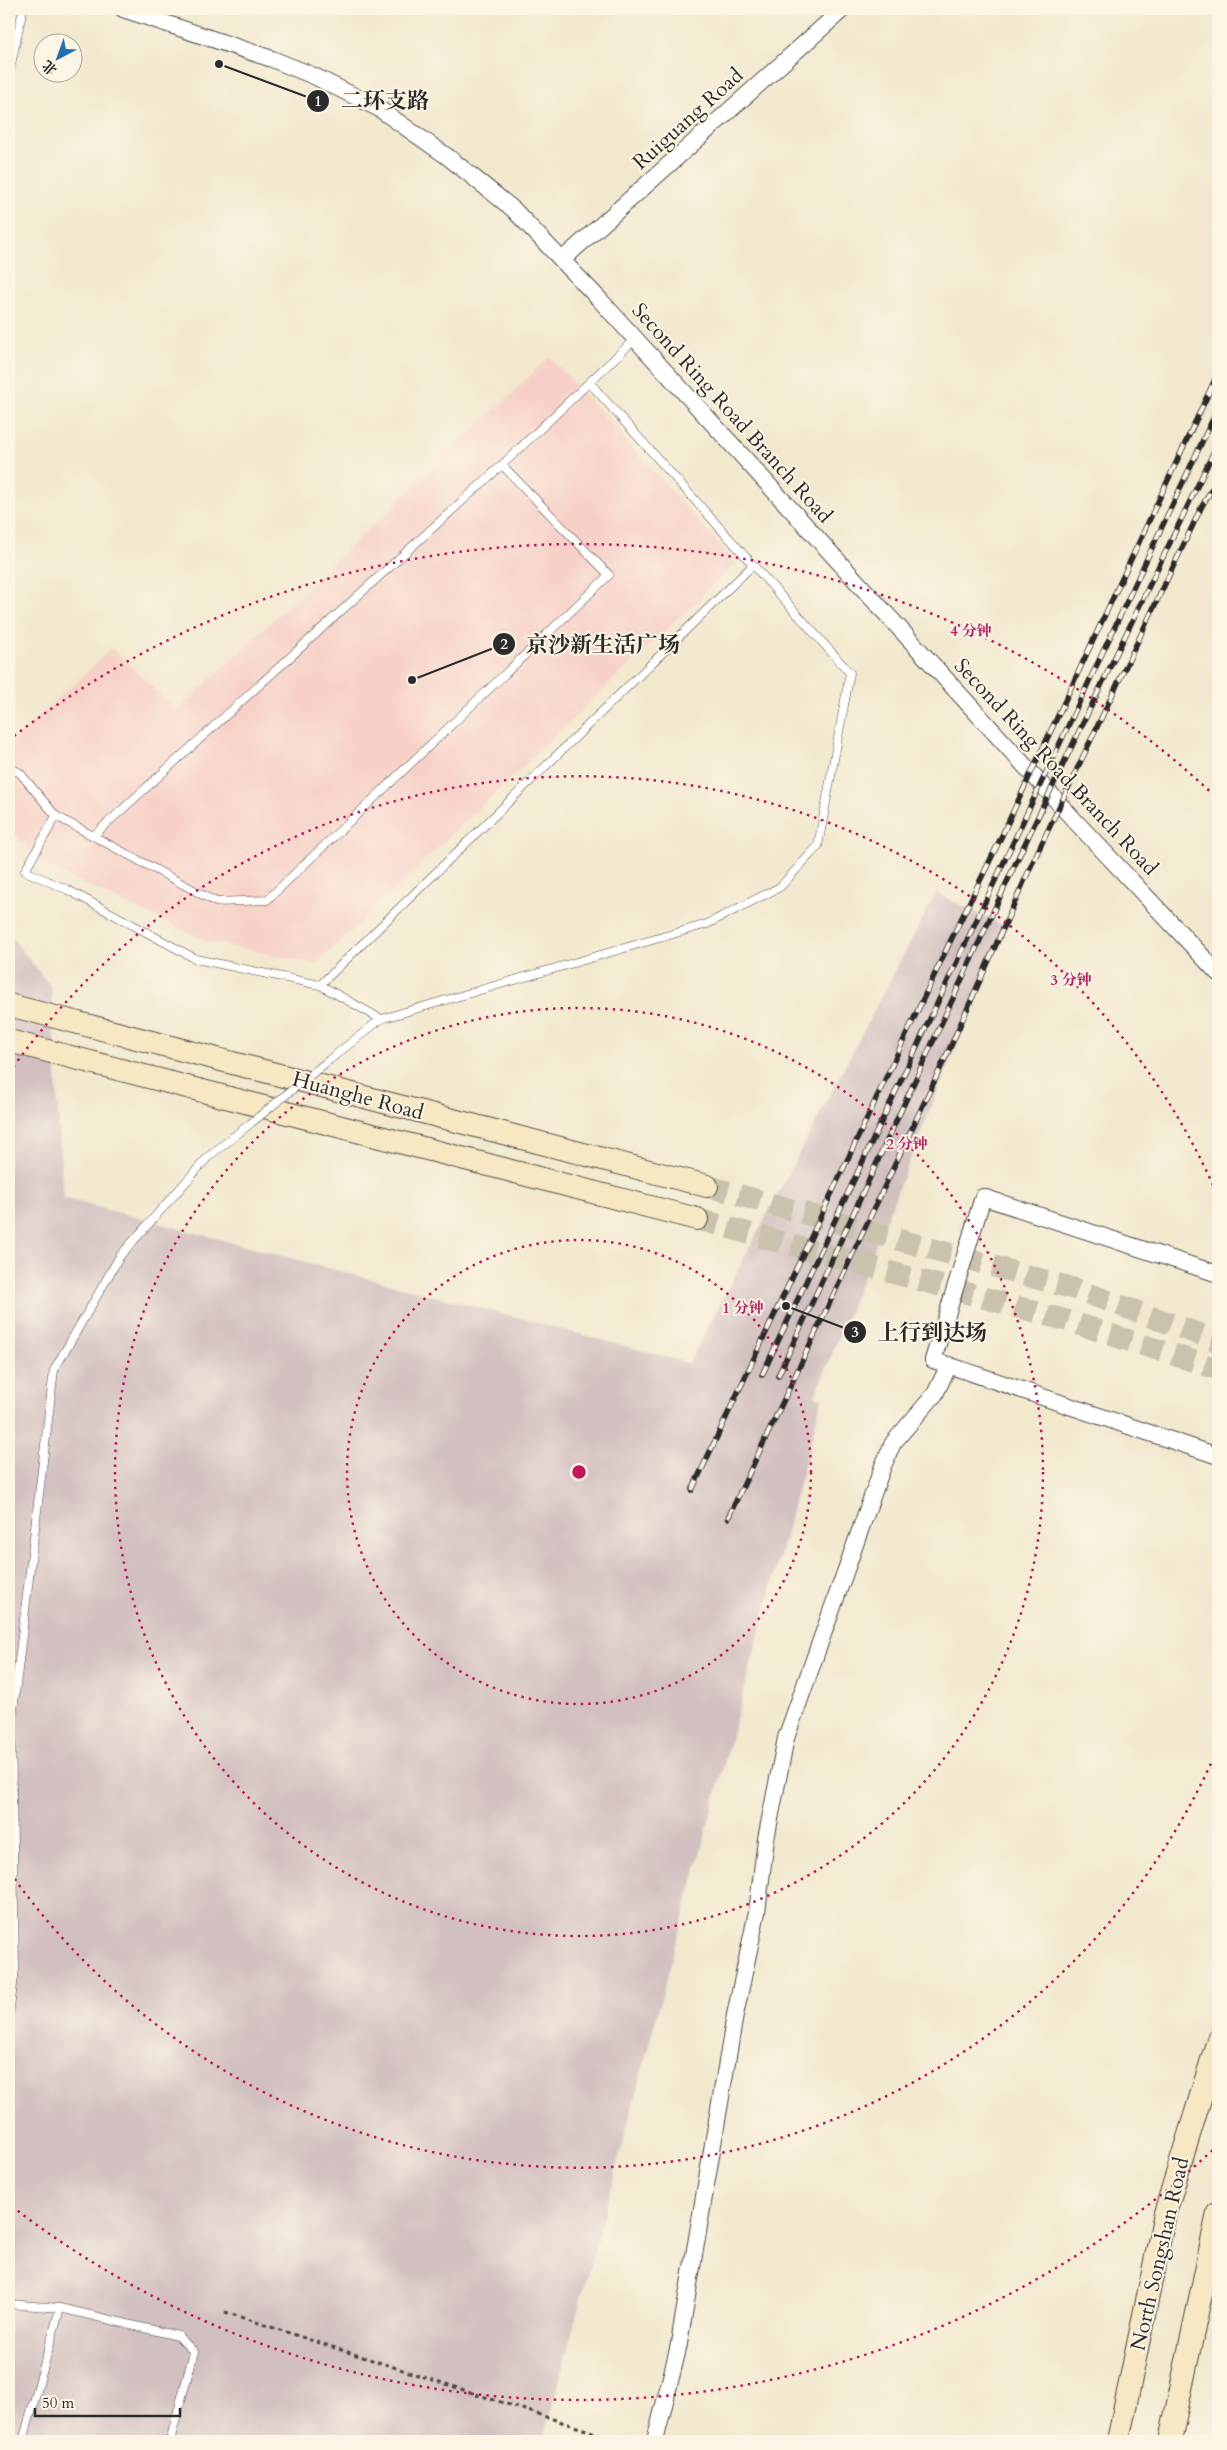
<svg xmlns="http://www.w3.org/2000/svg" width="1227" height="2450" font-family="Cardo,'Noto Serif SC',serif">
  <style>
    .built { fill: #f7d1c8 }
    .industrial { fill: #d2bfc0 }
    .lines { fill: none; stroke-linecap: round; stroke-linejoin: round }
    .secondary-tunnel { stroke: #c9c2ad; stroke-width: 22; stroke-dasharray: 22 11; stroke-linecap: butt }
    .lane-casing { stroke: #494743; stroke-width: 9 }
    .street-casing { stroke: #494743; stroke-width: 18 }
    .secondary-casing { stroke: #494743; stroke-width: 24 }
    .path { stroke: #494743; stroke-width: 3; stroke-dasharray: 4 4; stroke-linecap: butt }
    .lane { stroke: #fff; stroke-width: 8 }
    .street { stroke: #fff; stroke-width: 16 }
    .secondary { stroke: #f8e7c3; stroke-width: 22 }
    .rail-casing { stroke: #2b2b2b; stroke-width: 5.5 }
    .rail { stroke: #fcf5e5; stroke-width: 4; stroke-dasharray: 11; stroke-linecap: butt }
    .lane-bridge-casing { stroke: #494743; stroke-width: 9; stroke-linecap: butt }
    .lane-bridge { stroke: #fff; stroke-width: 8 }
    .ring { fill: none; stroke: #c2185b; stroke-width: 2.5; stroke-dasharray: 2.5 5 }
    .labels { text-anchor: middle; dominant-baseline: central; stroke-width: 4; stroke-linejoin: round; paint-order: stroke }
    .street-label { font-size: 21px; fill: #2b2b2b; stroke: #fcf5e5 }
    .centre { fill: #c2185b; stroke: #fcf5e5; stroke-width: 2.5 }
    .ring-label { font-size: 15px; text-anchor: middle; font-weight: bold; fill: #c2185b; stroke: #fcf5e5; stroke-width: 4; stroke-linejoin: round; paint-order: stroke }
    .leader { fill: none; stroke: #2b2b2b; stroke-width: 2 }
    .callout-dot { fill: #2b2b2b; stroke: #fcf5e5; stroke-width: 2 }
    .mark-label { font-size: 15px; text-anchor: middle; font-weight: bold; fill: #fff }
    .callout-label { font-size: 22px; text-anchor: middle; font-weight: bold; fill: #2b2b2b; stroke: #fcf5e5; stroke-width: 4; stroke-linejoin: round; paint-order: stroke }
  </style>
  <rect width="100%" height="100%" fill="#fcf5e5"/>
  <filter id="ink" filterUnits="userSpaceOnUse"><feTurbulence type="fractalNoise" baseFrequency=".02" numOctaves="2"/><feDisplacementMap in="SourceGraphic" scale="10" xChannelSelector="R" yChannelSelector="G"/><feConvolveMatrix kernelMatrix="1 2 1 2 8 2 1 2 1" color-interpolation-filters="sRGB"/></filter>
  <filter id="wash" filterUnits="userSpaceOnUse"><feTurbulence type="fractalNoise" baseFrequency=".0096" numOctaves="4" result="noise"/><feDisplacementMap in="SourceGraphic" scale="20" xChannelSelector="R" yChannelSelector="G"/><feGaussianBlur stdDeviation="1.12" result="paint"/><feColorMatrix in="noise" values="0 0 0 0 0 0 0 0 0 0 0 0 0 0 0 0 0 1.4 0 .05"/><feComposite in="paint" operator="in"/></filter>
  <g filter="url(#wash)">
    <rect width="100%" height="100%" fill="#f1e8cd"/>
    <path class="built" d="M550,357L736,563L316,964L207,941L44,865L9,829V744L112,648L177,711Z"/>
    <path class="industrial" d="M936,893L1004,926L815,1396L822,1398L543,2441H9V934L51,987L63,1198L689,1363Z"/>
  </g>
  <g filter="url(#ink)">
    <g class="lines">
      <path class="secondary-tunnel" d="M707,1186L1075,1289L1218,1341
        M697,1219L1065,1320L1218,1369"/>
      <defs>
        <path id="lane" d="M9,74L23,9
          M9,767L20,773L56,816L216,902L267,900L609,575L502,465L635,339
          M56,816L25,871L68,890L196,959L320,985L381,1019
          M93,836L502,465
          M320,985L753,565
          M329,1060L381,1019L707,924L780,887L818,846L850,673L589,382
          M9,2016L15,1969L11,1727L54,1370L120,1256L208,1157L251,1123
          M9,2304L60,2308L178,2336L194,2352L170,2441
          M23,2441L60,2308"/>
        <path id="street" d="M123,9L272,59L314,76L378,108L448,157L513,209L600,300L1076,822L1218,973
          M562,260L843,9
          M1218,1274L983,1197L933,1360L1218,1456
          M655,2441L678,2349L735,2015L757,1912L766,1839L786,1738L883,1466L893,1443L935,1394L949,1365"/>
        <path id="secondary" d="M9,1005L707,1186
          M9,1041L697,1219
          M1118,2441L1165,2213L1218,2040
          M1170,2441L1218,2213"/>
      </defs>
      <use href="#lane" class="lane-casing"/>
      <use href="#street" class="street-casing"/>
      <use href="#secondary" class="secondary-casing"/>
      <path class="path" d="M225,2312L620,2441"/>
      <use href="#lane" class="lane"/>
      <use href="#street" class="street"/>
      <use href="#secondary" class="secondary"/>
      <defs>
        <path id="rail" d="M762,1375L1218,408
          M778,1376L1019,856L1218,443
          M692,1490L948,946L997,846L1218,373
          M728,1518L949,1050L1031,866L1201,508L1218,478"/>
      </defs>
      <use href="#rail" class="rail-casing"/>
      <use href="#rail" class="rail"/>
      <defs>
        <path id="lane-bridge" d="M251,1123L329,1060"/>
      </defs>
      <use href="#lane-bridge" class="lane-bridge-casing"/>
      <use href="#lane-bridge" class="lane-bridge"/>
    </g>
  </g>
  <g class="ring">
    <circle cx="579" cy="1472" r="232"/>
    <circle cx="579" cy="1472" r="464"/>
    <path d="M1217 1750A696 696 0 0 1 9 1871M9 1073A696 696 0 0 1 1217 1194"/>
    <path d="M1218 2145A928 928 0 0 1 14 2208M14 736A928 928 0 0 1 1218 799"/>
  </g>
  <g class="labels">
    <g class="street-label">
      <text transform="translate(688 119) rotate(-42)">Ruiguang Road</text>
      <text transform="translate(732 413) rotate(48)">Second Ring Road Branch Road</text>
      <text transform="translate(1056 767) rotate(47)">Second Ring Road Branch Road</text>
      <text transform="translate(358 1096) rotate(15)">Huanghe Road</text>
      <text transform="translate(1160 2254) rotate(-77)">North Songshan Road</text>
    </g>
  </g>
  <circle cx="579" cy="1472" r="8" class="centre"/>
  <g class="ring-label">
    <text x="971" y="636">4 分钟</text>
    <text x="1071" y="985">3 分钟</text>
    <text x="907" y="1149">2 分钟</text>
    <text x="743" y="1313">1 分钟</text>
  </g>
  <path class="leader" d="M219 64L318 101M412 680L504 644M786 1306L855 1332"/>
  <g class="callout-dot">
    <circle cx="219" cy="64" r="5"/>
    <circle cx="412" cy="680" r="5"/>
    <circle cx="786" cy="1306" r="5"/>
    <circle cx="318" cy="101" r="12"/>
    <circle cx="504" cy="644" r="12"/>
    <circle cx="855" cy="1332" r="12"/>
  </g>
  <g class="mark-label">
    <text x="318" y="106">1</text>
    <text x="504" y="649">2</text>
    <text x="855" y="1337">3</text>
  </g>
  <g class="callout-label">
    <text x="385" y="108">二环支路</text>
    <text x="603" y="652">京沙新生活广场</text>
    <text x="932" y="1340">上行到达场</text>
  </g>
  <rect width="1227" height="2450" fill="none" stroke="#fcf5e5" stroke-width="30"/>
  <g transform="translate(58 58) rotate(221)"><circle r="24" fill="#fcf5e5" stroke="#a8a49b"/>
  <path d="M0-4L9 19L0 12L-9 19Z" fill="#1f6fb2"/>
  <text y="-8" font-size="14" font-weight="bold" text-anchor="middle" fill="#2b2b2b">北</text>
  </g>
  <path d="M35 2408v8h145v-8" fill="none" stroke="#2b2b2b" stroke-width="2.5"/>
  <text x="42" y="2408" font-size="15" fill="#2b2b2b" stroke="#fcf5e5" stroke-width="4" paint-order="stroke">50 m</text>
</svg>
